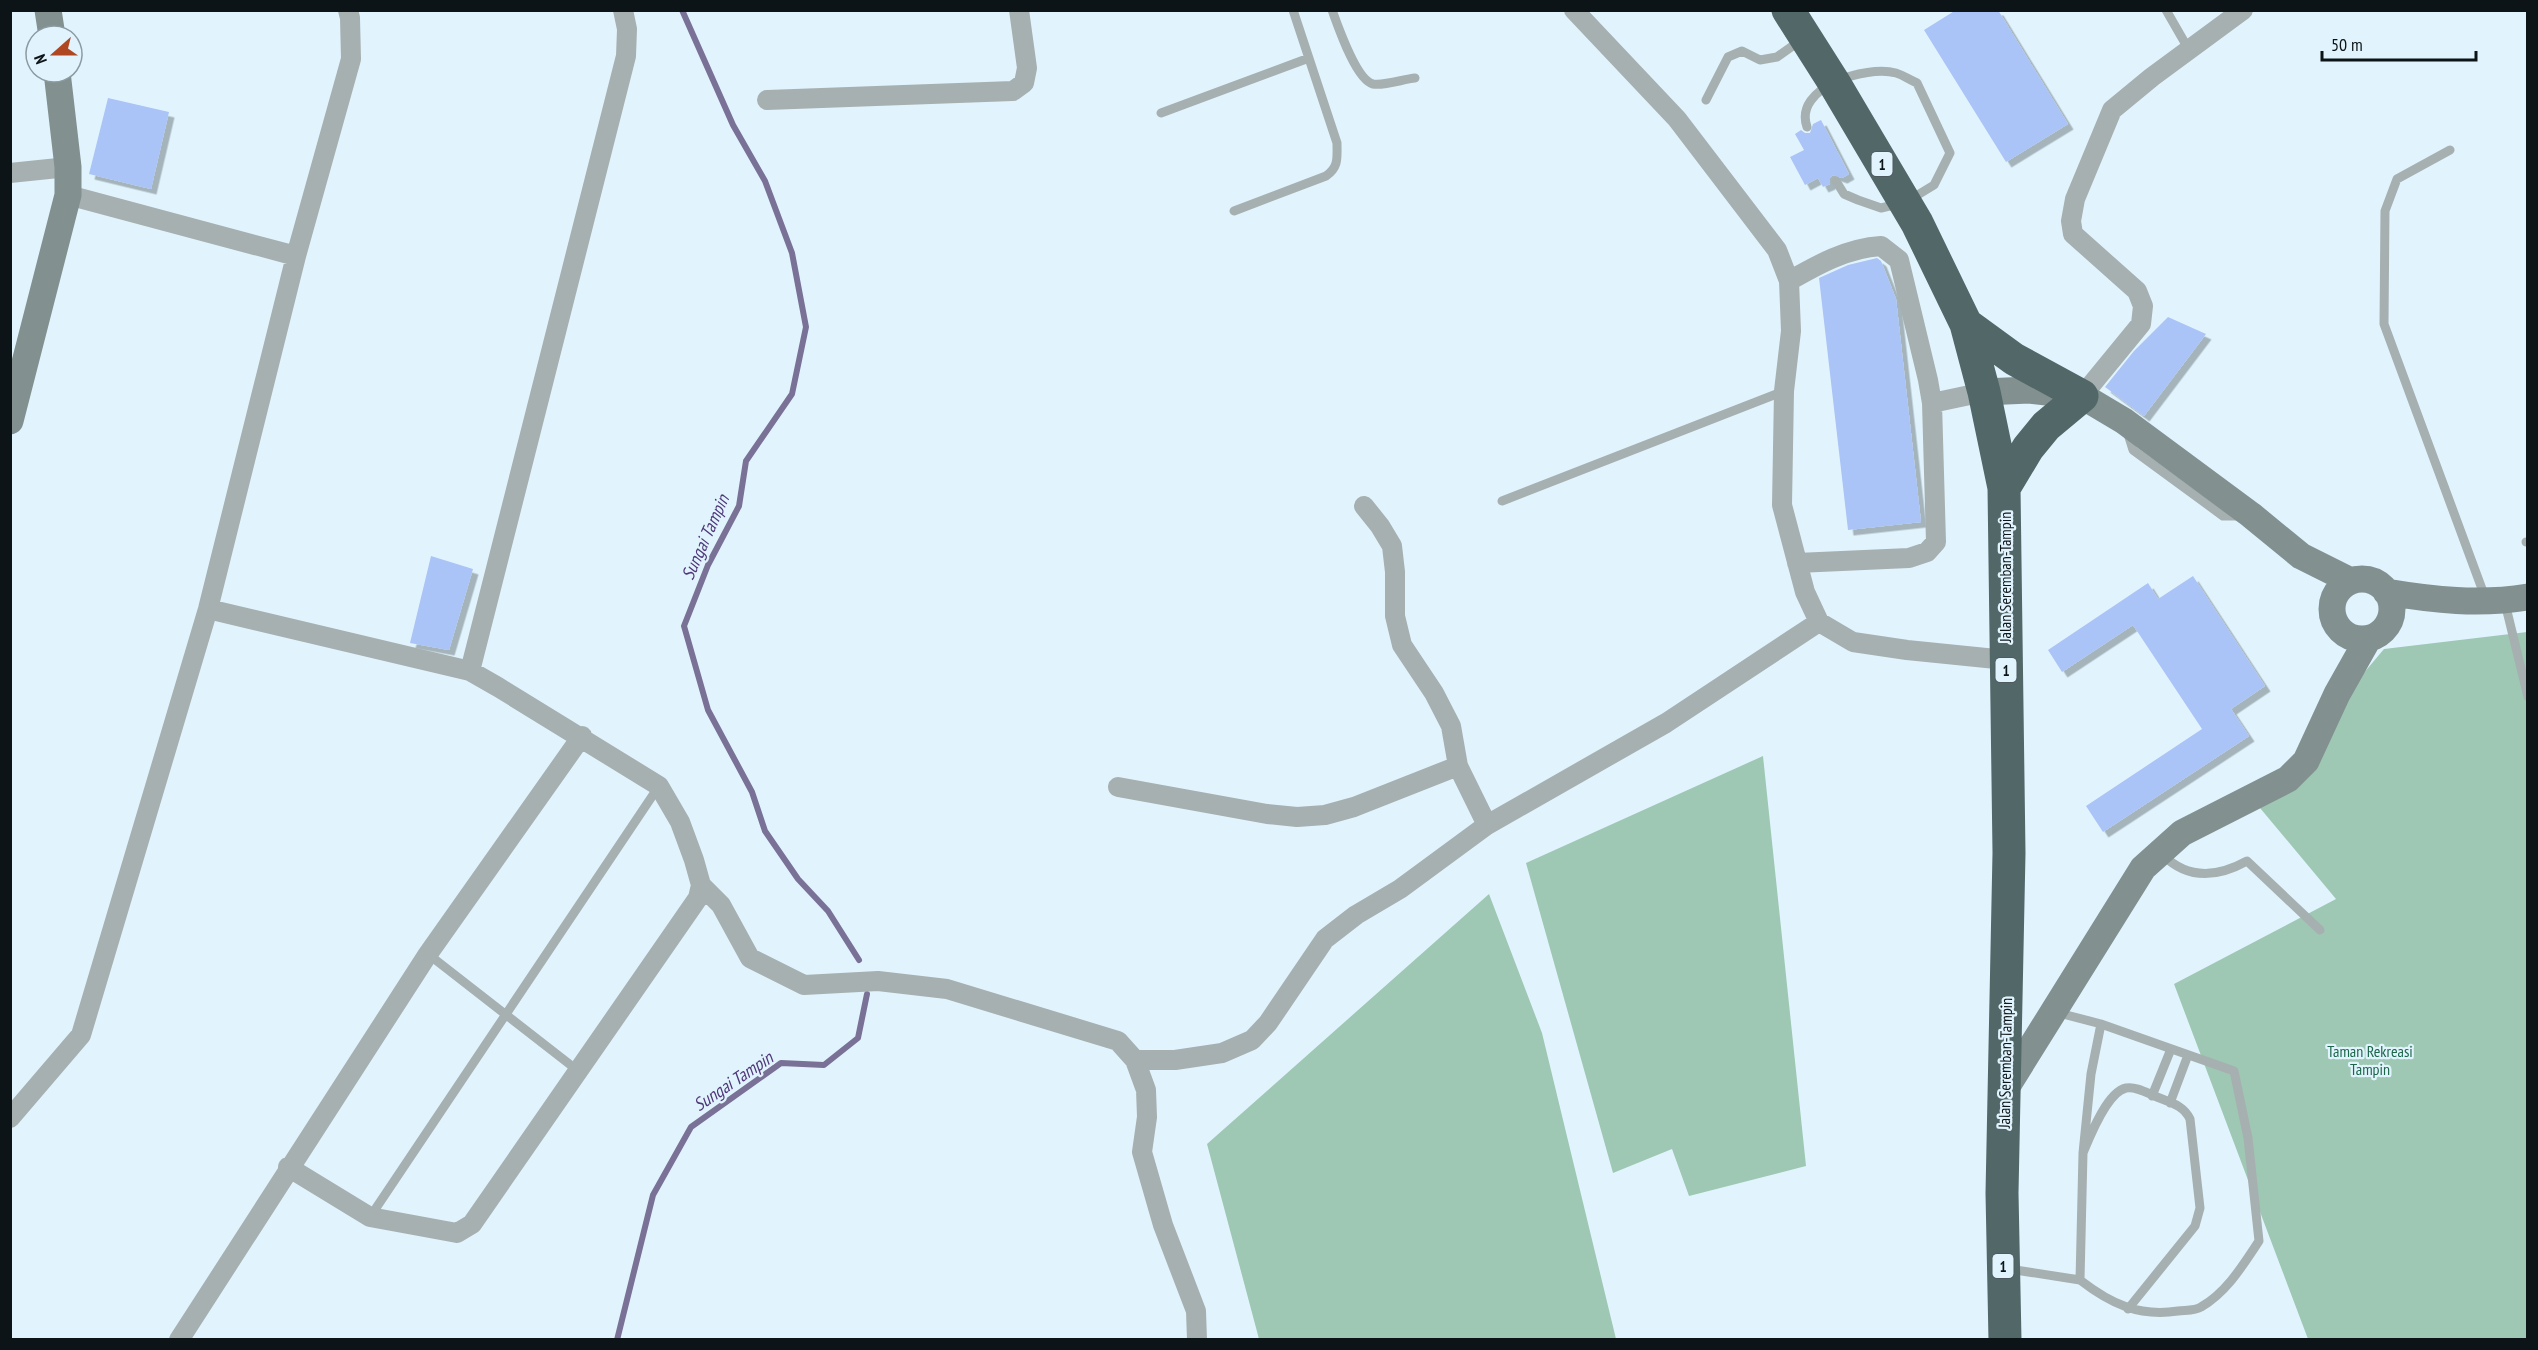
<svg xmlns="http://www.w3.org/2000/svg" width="2538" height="1350" font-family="'PT Sans Narrow',sans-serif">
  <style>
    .green { fill: #9ec8b3 }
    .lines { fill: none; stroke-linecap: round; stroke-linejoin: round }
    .stream { stroke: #7a7197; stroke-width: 6 }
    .building { fill: #aac4f7; filter: url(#shadow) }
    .lane { stroke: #a6b0b0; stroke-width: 9 }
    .street { stroke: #a6b0b0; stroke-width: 20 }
    .secondary { stroke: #829090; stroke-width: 27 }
    .highway { stroke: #526767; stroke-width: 33 }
    .labels { text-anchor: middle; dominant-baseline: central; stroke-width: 4.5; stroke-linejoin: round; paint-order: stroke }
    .shield { fill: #e1f4fe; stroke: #4d575c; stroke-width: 1.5 }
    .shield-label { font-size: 15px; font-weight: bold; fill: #0d1417 }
    .street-label { font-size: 16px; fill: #0d1417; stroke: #e1f4fe }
    .park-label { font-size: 16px; fill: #1c6649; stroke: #e1f4fe }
    .water-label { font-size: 18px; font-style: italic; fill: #4f3779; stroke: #e1f4fe }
  </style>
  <defs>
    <filter id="shadow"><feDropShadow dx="5.5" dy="5.5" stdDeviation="0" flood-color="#0004"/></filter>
  </defs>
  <rect width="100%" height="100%" fill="#e1f4fe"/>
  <path class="green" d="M2527,632V1339H2308L2174,984L2336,899L2255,802L2384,649Z
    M1763,756L1806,1166L1689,1196L1672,1149L1613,1173L1526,863Z
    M1489,894L1542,1033L1616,1339H1259L1207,1144Z"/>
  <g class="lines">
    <path class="stream" d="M682,10L733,125L765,181L792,253L806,327L792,394L746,461L739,506L708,565L684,626L708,710L752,792L765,831L798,879L828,911L859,960
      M617,1340L653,1195L691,1127L781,1063L824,1065L858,1038L867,994"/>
  </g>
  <path class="building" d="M1956,10H1998L2068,124L2006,162L1924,30Z
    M108,98L169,112L151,189L89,174Z
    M1821,120L1849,174L1842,178L1833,175L1830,178V184L1823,187L1818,178L1805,185L1790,157L1804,150L1795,134L1801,130L1805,133H1810L1813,124Z
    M1877,258L1881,261L1896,299L1921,522L1848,530L1819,278L1848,265Z
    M2168,317L2206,334L2144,416L2105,387L2134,351Z
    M431,556L473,569L449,650L410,643Z
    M2193,576L2265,686L2231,709L2249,736L2103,832L2086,806L2202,729L2133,625L2062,672L2048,650L2148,583L2158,599Z"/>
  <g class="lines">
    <path class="lane" d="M1332,10C1338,26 1356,80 1373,84C1384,86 1404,79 1415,78
      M2166,10L2189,50
      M1706,100L1728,57L1742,51L1760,60L1777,57L1801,40
      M1161,113L1309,58
      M1807,127C1793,87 1866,65 1896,73C1903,75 1910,80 1917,83L1950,153L1934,185L1911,199
      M2450,150L2397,179L2385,211L2384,324L2485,597
      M1836,181L1844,194L1858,200L1881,208L1898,204
      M1234,211L1326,176C1339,167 1337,158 1337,143L1293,10
      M2127,431L2133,450L2223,516H2240
      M1502,501L1784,391
      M2526,542H2528
      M2505,603L2528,697
      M2163,855C2188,880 2218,877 2247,861L2320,930
      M428,954L577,1070
      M2055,1012L2101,1024L2234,1071L2248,1138L2259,1241C2243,1265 2227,1292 2201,1307C2195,1311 2185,1310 2178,1311C2139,1317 2111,1304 2080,1280
      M2152,1096L2171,1049
      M2170,1103L2188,1055
      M2083,1153C2090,1136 2107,1092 2126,1088C2136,1086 2147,1093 2157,1097C2171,1103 2183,1105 2190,1119L2200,1208L2195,1226L2128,1309
      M370,1217L659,786
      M2009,1269L2080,1280L2083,1153L2091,1074L2101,1024"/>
    <path class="street" d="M1574,10L1677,119L1777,250L1789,281L1791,331L1784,391L1782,505L1805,592L1819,622L1853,642L1907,650L2006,660
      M767,100L1013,91L1024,83L1027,68L1019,10
      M10,173L68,167
      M68,195L296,256
      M1789,281C1817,265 1847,248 1881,246L1899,260L1928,380L1932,403L1936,542L1927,552L1909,558L1797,563
      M2082,396L2141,324L2143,306L2137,291L2073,234L2071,221L2075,199L2112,110L2152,77L2243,10
      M1932,403L1984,392
      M1364,506L1380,526L1392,546L1395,572V616L1402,645L1434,693L1451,726L1458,766L1487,825L1666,723L1819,622
      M208,609L470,671L498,687L659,786L680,822L694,860L701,885L698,898L472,1224L457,1233L370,1217L288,1167
      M470,671L626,56L627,29L623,10
      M1118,787L1267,814L1297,817L1325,815L1354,807L1458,766
      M701,885L721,905L750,958L804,985L878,981L947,989L1118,1041L1135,1060L1146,1090L1147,1117L1142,1152L1163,1225L1196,1311L1197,1340
      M1135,1060H1175L1222,1053L1252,1040L1268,1023L1325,939L1356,915L1400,889L1487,825
      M10,1118L81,1035L208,609L296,256L351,59L350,18L348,10
      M179,1340L428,954L582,736"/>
    <path class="secondary" d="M48,10L52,36
      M1984,392L2029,390L2082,396L2124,421L2251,515L2301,556L2351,581
      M10,421L68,195V167L57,72
      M2332 609a30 30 0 1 1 60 0a30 30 0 1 1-60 0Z
      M2386,592C2434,600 2479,605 2528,597
      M2004,1091L2143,868L2182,833L2288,779L2306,761L2337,694L2368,639"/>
    <path class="highway" d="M1788,10L1833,81L1917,223L1966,324L1984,392L2004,488L2009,853L2002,1193L2005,1340
      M1966,324L2014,359L2082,396L2046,426L2028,448L2004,488"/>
  </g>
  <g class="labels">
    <g class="shield">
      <rect x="1871.5" y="152" width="21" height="24" rx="4.5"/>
      <rect x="1995.5" y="658" width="21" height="24" rx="4.5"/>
      <rect x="1992.5" y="1254" width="21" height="24" rx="4.5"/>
    </g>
    <g class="shield-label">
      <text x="1882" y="164">1</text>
      <text x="2006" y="670">1</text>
      <text x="2003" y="1266">1</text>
    </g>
    <g class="street-label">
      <text transform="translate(2005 577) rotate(-90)">Jalan Seremban-Tampin</text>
      <text transform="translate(2005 1063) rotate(-89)">Jalan Seremban-Tampin</text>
    </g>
    <g class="park-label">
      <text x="2370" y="1051">Taman Rekreasi<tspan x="2370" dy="18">Tampin</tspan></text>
    </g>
    <g class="water-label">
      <text transform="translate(705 537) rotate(-66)">Sungai Tampin</text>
      <text transform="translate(733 1081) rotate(-34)">Sungai Tampin</text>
    </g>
  </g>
  <rect width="2538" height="1350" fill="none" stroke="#0d1417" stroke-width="24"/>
  <g transform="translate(54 54) rotate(249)"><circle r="28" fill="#e1f4fe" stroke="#8c9aa2" stroke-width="1.5"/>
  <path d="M0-4.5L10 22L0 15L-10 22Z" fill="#af4822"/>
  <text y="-9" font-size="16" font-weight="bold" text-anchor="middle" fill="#0d1417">N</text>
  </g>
  <path d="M2322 51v9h154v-9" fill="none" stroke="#0d1417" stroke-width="3"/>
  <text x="2331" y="51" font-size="18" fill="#0d1417" stroke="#e1f4fe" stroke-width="4.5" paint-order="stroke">50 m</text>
</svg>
